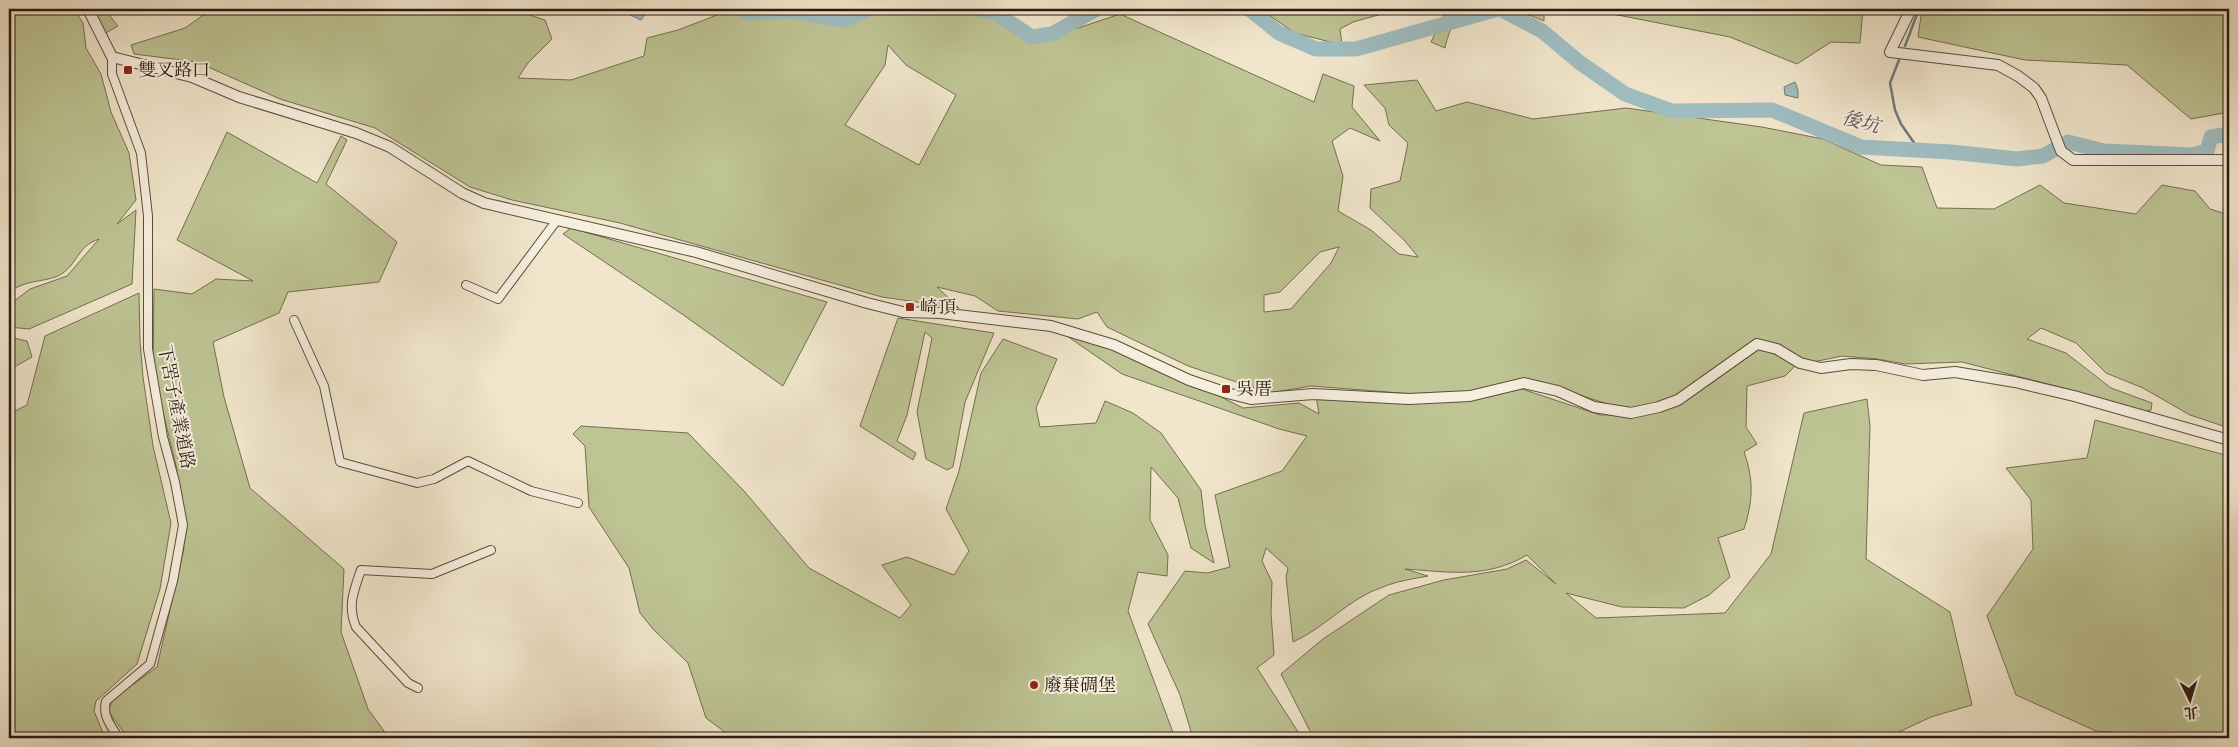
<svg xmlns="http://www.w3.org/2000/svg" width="2238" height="747" font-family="'Libre Bodoni','Noto Serif TC',serif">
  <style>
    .green { fill: #bec494; stroke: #746e52; fill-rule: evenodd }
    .water { fill: #9fbdc1; stroke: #707b7a }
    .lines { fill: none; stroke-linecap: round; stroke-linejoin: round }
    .stream { stroke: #707b7a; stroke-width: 2.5 }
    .river { stroke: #9fbdc1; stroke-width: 15 }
    .minor-casing { stroke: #5c4c3f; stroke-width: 10 }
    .tertiary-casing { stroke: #5c4c3f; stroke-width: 12 }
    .minor { stroke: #f6efde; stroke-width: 8 }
    .tertiary { stroke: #f6efde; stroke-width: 10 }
    .poi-dot { fill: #8f2418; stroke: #f6efde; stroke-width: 2 }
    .labels { text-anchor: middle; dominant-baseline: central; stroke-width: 4; stroke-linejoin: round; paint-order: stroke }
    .poi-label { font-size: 18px; fill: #2a1910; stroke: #f6efde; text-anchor: start }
    .street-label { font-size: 18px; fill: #2a1910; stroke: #f6efde }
    .water-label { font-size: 19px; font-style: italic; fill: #53524e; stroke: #f6efde }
  </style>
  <rect width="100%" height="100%" fill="#f1e6cc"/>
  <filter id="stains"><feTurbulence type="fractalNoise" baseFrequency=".004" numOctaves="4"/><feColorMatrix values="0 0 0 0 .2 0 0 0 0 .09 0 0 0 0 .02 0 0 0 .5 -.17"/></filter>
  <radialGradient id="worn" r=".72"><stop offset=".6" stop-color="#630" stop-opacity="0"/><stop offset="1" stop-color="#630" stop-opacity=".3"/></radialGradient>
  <path class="green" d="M9,9H74L83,23L86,48L101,74L111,112L129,153L136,200L117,224L136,210L132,284L29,329L9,327V302H13L30,289L67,276L99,239C78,246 79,261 63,273C50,283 25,278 9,293Z
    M93,9H104L118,26L104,34Z
    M212,9H518L520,12L545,20L552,39L528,63L518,78L571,80L644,56L647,38L678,30L730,10L868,13L874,9H973L1025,28L1042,40L1120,14L1314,102L1323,74L1354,86L1352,107L1380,141L1350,128L1332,141L1343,176L1338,211L1371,230L1399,254L1418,257L1405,241L1370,208L1371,189L1400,181L1408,143L1389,125L1385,108L1364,85L1417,80L1436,111L1467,102L1533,119L1626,108L1762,127L1823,139L1881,165L1922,167L1937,208L1994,209L2040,185L2064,203L2136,214L2162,185L2195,191L2210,209L2229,215V428L2190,415L2143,388L2106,373L2076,343L2041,328L2027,339L2066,353L2111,388L2152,403L2151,410L2144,412L2086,394L1962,362L1905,364L1877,359L1842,356L1808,363L1768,342L1679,394L1657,403L1626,410L1555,387L1520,381L1470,392L1427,395L1311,386L1270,393L1188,366L1107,327L1097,312L1078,319L998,311L975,296L937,287L959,308L882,297L620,223L512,200L470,187L375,128L280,99L197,62L134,54L131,45L185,28ZM888,45L906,65L956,95L919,165L845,125L885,65ZM1339,247L1331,263L1291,309L1264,312V295L1280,292L1320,252Z
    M1260,9H1400L1353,22L1340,29L1342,45L1295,33Z
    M1443,9H1474C1455,15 1449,30 1445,48L1431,42L1444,15Z
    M1514,9H1544V21Z
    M1587,9H1863L1860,43L1831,42L1797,64L1730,37Z
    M1922,9H2202L2229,16V112L2191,119L2127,65L2025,60L1918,37Z
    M227,132L317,183L341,136L347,140L326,184L397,242L379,282L288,292L279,313L213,342L224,397L250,488L344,569L341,632L368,709L389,738H128L108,711L113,699L157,667L184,548L177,470L153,370L154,289L192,294L216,279L253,281L177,240Z
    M571,228L827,302L783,386L682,314L563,234Z
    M139,293L140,341L143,377L153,446L171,523L160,589L137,664L96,701L94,711L105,738H9V414L27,405L45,336Z
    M898,318L994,333L965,402L953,467L947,470L926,459L917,412L932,338L925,332L907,415L897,441L916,453L913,460L860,426Z
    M1067,336L1095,340L1193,383L1243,408L1299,403L1319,414L1316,396L1403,401L1522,389L1600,415L1651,414L1754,350C1770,349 1782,358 1795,366L1785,376L1747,386L1746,427L1757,444L1744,452C1754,480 1753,501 1744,529L1718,538L1730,577L1709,595L1684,608L1622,607L1566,593L1596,618L1725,613L1771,554L1804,413L1867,399L1870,426L1866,559L1950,612L1972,705L1931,717L1886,738H1319L1311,733L1281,674L1323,639L1389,595L1444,580L1507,569L1526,560L1556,584L1527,555C1486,579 1450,572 1405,569L1428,576C1413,579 1397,581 1383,587C1349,598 1325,628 1293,642L1286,577L1288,568L1266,548L1262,561L1272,582L1271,613L1274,655L1257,668L1302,738H1193L1180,695L1148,624L1185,571L1207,573L1230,567L1215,495L1282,471L1307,436L1279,429L1122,374Z
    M9,337L27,341L32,357L9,370Z
    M1003,339L1057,359L1036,408L1040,427L1096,423L1105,401L1133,413L1161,433L1201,490L1205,525L1214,563L1191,548L1178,498L1151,467L1150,520L1168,555L1167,576L1138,572L1128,611L1175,738H733L706,718L688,663L653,629L640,613L629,568L589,507L585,446L573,434L581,426L688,433L744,491L809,568L900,618L911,605L882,565L907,557L954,575L969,551L946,509L959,471L981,373Z
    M2095,420L2229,456V738H2193L2096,731L2016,695L1987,616L2033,549L2031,500L2006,468L2087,458Z"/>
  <path class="water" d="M618,9H649L641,20Z
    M1795,82L1798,90V98L1785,95L1784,87Z"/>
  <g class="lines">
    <path class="stream" d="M994,12L995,9
      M1905,46L1919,9
      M1899,60L1890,83L1895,110L1901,124L1919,150"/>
    <path class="river" d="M741,9L748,13L793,11L843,20L869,9
      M977,9L994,12L1032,37L1052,34L1097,9
      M1249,9L1279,33L1316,49H1356L1498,9
      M1500,9L1542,31L1579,62L1625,94L1672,111L1772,110L1861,147L1951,152L2017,159L2043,156L2068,142L2104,151L2192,155L2207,151L2211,137L2229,134"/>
    <defs>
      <path id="minor" d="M112,57V74L141,153L148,216V349L163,437L175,482L183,525L173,581L150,664L106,701C102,716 111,726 119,738
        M466,285L498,299L557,220
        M294,320L324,386L340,462L417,483L434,479L468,461L531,491L578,503
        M418,688L408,683L356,627C347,606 354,590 361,570L432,574L491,550"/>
      <path id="tertiary" d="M88,9L112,57L192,77L239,97L356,133L390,147L462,193L484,203L696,252L867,303L903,312L940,313L1051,326L1114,345L1189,380L1227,393L1251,399L1313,394L1409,399L1470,396L1524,383L1558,391L1594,407L1631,413L1659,407L1678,400L1757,344L1777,349L1800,363L1821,368L1851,364L1876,365L1923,375L1955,372L2015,382L2074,396L2229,440
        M1911,9L1890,52L1998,65L2018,76L2034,88L2041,98L2061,151L2073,160H2229"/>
    </defs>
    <use href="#minor" class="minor-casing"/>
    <use href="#tertiary" class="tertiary-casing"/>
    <use href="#minor" class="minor"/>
    <use href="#tertiary" class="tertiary"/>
  </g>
  <g class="poi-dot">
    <rect x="123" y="65" width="10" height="10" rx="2.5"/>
    <rect x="905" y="302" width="10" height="10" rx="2.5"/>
    <rect x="1221" y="384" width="10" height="10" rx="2.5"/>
    <circle cx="1034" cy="685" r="5"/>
  </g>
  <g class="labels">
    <g class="poi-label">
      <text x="138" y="70">雙叉路口</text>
      <text x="920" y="307">崎頂</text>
      <text x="1236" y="389">吳厝</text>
      <text x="1044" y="685">廢棄碉堡</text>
    </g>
    <g class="street-label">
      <text transform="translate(176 407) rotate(79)">下罟子產業道路</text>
    </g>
    <g class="water-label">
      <text transform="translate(1861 122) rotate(15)">後坑</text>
    </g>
  </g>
  <rect width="2238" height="747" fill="none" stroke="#f1e6cc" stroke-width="30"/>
  <rect x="10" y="10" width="2218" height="727" fill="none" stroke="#2a1910" stroke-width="2.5"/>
  <rect x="15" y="15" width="2208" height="717" fill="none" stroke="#2a1910"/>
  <g transform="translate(2190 700) rotate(175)" stroke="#f6efde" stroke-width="4" paint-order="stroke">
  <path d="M0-4L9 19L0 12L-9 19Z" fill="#2a1910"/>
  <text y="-8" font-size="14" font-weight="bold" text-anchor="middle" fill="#2a1910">北</text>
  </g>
  <rect width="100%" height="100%" filter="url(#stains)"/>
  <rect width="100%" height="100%" fill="url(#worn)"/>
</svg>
